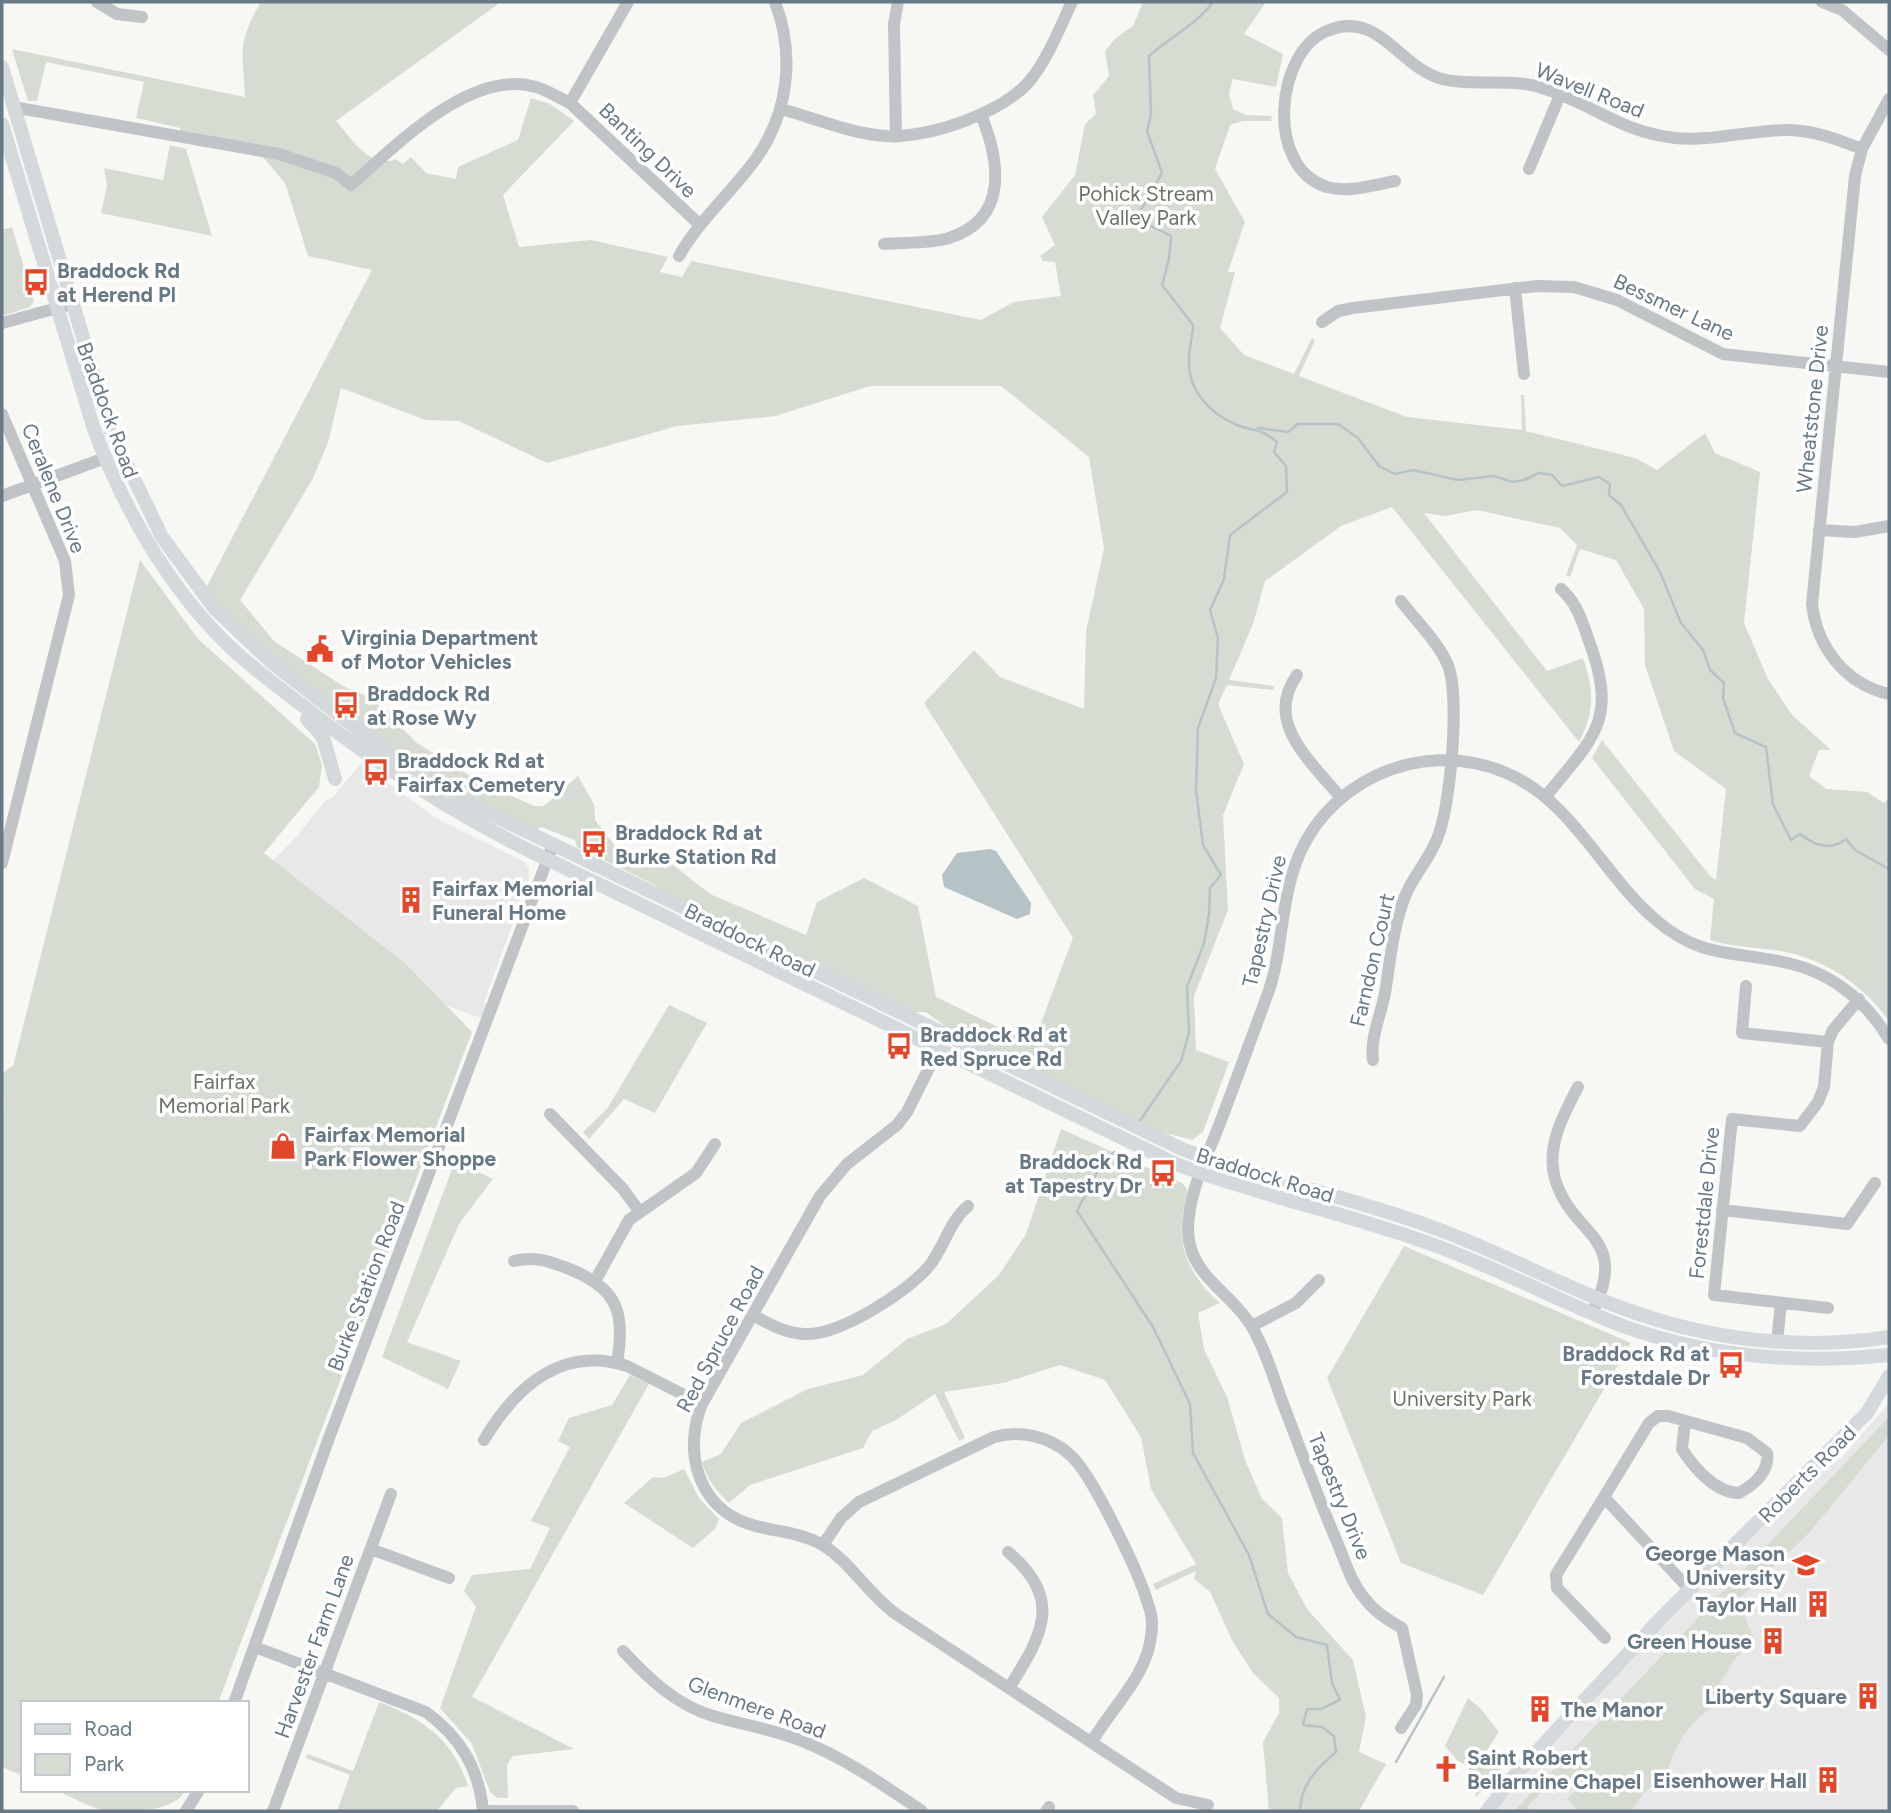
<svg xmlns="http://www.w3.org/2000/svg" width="1891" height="1813" font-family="Figtree,sans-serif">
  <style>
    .built { fill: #e7e8e7 }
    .green { fill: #d7dcd3; fill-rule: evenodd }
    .water { fill: #b5c3c6 }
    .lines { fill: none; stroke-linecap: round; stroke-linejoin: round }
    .stream { stroke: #b5c3c6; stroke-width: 2.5 }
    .minor { stroke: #c0c4c7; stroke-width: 12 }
    .major { stroke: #d4d9dc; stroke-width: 14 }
    .labels { text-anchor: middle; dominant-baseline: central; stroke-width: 7; stroke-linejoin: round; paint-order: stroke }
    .street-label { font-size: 21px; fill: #667984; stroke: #fff }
    .park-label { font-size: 21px; fill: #667761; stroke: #fff }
    .poi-label { font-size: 21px; font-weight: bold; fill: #667984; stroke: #fff; text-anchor: start }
  </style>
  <rect width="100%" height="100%" fill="#f7f7f4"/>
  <path class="built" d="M361,763L434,817L524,862L529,868V879L484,1002L492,1005L486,1020L389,984L259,875L297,836L325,801L333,797Z
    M1889,1403V1811H1495L1518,1781L1571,1726L1635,1651L1810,1480L1842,1457Z"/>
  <path class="green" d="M261,2H501L336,121C351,138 370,170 396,159L403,164L411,157L426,173L456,179L458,167L518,140L531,98L550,104L574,121L503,195L519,247L591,240L668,257L660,272L682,277L691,261L981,320L1014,302L1061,296L1055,262L1043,261L1040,256L1055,245L1042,217L1075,175L1085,124L1096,114L1093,95L1109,76L1105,51L1116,38L1133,26L1143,2H1266L1244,34L1283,54L1276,87L1233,79L1229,93L1233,109L1246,115L1272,116L1271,121H1243L1230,125L1215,169L1245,222L1228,272H1235L1220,328L1244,355L1294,374L1312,338L1315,340L1299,376L1407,417L1522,430L1521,395H1524L1526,431L1635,458L1657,470L1705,433L1715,453L1760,472L1744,623L1768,679L1792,715L1831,750H1819L1809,776L1827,789L1867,792L1884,803L1889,798V1021C1864,986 1828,961 1786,952C1761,947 1735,948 1710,940L1714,899L1695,889L1592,758L1602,740L1710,876L1716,880L1726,789L1674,751L1645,665L1644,609L1616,560L1580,549L1570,577L1566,575L1577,545L1560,528L1477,510L1445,516L1424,513L1547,671L1583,658C1594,688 1595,713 1579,742L1392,507L1341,526L1265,581L1253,624L1229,680L1274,686L1273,690L1227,685L1218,704L1244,764L1223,815L1228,910L1194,996L1196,1050L1229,1062L1203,1132L1192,1140L1161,1132L961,1038L926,1012H908L681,902L651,883L577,847L575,840L541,827L535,830C425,776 284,682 206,588L372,270L308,256L285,183L262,156L184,141L180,128L136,118L144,82L46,62L37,101H28L12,49L245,97C243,52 236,44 261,2ZM870,386H1001L1089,457L1104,549L1086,631L1084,709L1000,677L974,650L924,703L1073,938L1033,1044L936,997L918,906L864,878L817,902L806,935L710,894L672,864L639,857L615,846L595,820L594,804L578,776L544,806H534L482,783L417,743L371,698L343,686L274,641L240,600L312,480L328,443L341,388L426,420L459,421L547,463L677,426L776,416Z
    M170,145L186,149L212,236L101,213L107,186L104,168L163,180Z
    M12,227L34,301L30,307L2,316V230Z
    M140,560L198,639L315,744L322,765L319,787L264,853L406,964L472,1032L218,1703H23V1776L2,1767V1112L5,1097L2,1107V1073L13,1066Z
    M669,1005L707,1023L655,1113L624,1099L589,1139L583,1132L607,1109Z
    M1061,1129L1182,1183L1187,1189C1187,1200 1182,1211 1182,1222C1179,1255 1196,1282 1220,1303L1198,1313L1204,1349L1227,1397L1245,1460L1262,1499L1282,1518L1288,1573L1307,1609L1353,1660L1366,1717L1359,1752L1386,1764L1359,1811H1269L1263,1742L1279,1713V1698L1253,1673L1233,1642L1210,1592L1194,1579L1196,1571L1156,1590L1153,1584L1196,1564L1151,1489L1141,1437L1105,1380L1060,1365L1003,1383L944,1392L965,1438L959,1441L935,1394L896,1420L872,1431L863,1448L750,1485L729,1503C716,1491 707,1479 702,1462L721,1454L741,1423L808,1389L863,1375L907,1339L946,1324L999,1275L1026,1234Z
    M455,1161L493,1179L459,1224L407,1342L461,1361L448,1389L382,1357Z
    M1404,1246L1631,1343L1483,1595L1401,1563L1327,1378Z
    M630,1375L649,1384L472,1697L574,1749L513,1756L507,1765L508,1798H497L490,1792L472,1744L440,1708L476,1607L464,1591L472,1575L530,1569L550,1528L531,1521L570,1447L558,1441L569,1418L612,1405Z
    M1889,1417V1435L1833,1504L1808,1534L1738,1600L1753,1637L1733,1662L1720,1683L1732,1695C1692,1716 1677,1738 1664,1781L1645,1791L1632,1811H1579L1567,1799L1575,1791L1558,1776L1528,1806L1530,1811H1518L1516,1809Z
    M684,1469L699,1498L719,1519L715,1529L693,1548L624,1503L653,1477L664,1478Z
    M1468,1698L1480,1708L1499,1732L1487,1750L1506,1762L1476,1797V1785L1469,1779V1767L1457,1760L1445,1746Z
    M379,1702C423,1719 453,1739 468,1786L456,1788L437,1811H337L350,1775L306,1758L308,1754L353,1771Z
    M56,1790H185C176,1813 123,1813 101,1810C86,1805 71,1797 56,1790Z"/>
  <path class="water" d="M990,849L996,851L1031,903L1030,914L1017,919L944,887L942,875L957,853Z"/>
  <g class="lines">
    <path class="stream" d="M1258,428L1288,432L1298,424H1338L1358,438L1379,466L1395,474L1413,470L1458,480L1494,476L1512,482L1524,480L1539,473L1552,475L1562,486L1599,477L1610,484L1609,495L1621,505L1660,572L1681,623L1703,650L1710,670L1724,683L1723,698L1735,733L1766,747L1773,804L1791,840L1800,834C1815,846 1831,851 1846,839L1855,850L1889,869
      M1139,1122L1181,1061L1189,1032L1187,987L1204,943L1209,914L1210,888L1221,875L1203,845L1196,790L1198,728L1216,678L1218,638L1210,610L1224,579L1230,535L1287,492L1286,466L1274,452L1277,442C1259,427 1254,432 1237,425C1209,413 1187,390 1189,358C1189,347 1193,336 1193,325L1162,285L1169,259L1171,236L1145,223L1138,215L1162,173L1147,131L1151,114L1149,56C1169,38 1197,24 1213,2
      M1114,1152L1097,1172L1077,1211L1153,1327L1190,1404L1193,1453L1249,1555L1268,1614L1296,1637L1327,1645L1332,1683L1340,1700L1321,1709H1307L1303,1725L1322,1727L1334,1736L1336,1752C1316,1769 1301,1784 1300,1811
      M1396,1762L1444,1677"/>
    <path class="minor" d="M97,2L117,14L142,17
      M628,2L570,103L699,224
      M1822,2L1842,10L1889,50
      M1889,99L1862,149L1855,176L1812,604C1817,647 1845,684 1889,694
      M13,107L279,154L336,173L351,185C395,146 471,68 536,87C547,90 559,98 570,103
      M781,109C815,118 851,134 886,136C928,139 1006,112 1032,78C1049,56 1060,27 1072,2
      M896,137L894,24L898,2
      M1529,169L1560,95
      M1395,181C1373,185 1349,193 1327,187C1264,167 1276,51 1327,31C1379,9 1398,67 1442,79C1474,87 1509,77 1542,88C1592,103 1617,131 1675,138C1713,142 1752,129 1791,130C1816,131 1839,140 1862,149
      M884,244C905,242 928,244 949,238C1009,219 1000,161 981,115
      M679,256C700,219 731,193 755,160C789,113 795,55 775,2
      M1515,288L1524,374
      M1322,322L1338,311L1353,308L1537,286L1574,287L1617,300L1723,354L1889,372
      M2,323L72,304
      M2,414L65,561L69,595L2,863
      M2,496L105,458
      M1819,530L1855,532L1889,526
      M1297,675C1263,723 1312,762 1341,798
      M1546,796C1595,736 1618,720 1589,641C1582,621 1577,603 1561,589
      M1746,986L1742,1033L1828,1042
      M943,1040L907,1112L897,1125L847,1164L820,1196L702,1404C683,1450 697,1507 749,1524C773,1532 797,1531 821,1544C850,1561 868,1594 896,1614L1176,1798L1208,1805
      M1373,1060C1370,1037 1381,1015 1385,993C1390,962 1393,928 1404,899C1412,877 1429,860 1437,839C1451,806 1460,697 1448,665C1438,642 1416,621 1401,601
      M1578,1087C1563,1115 1546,1147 1555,1179C1572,1236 1628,1235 1595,1307
      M550,1114L623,1189L639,1211
      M1722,1210L1847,1224L1875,1183
      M514,1261C535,1256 548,1261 567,1268C617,1287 626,1312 617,1362
      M595,1281L629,1220L696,1173L715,1144
      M1828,1308L1714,1295L1732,1119L1800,1126L1818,1102L1824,1087L1828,1042L1833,1030L1859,999
      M753,1315C769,1324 785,1333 804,1334C839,1336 908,1292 930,1265C945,1245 949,1222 968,1206
      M1252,1326L1296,1303L1319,1280
      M1777,1342L1781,1303
      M1685,1421L1682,1449C1694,1468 1716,1493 1739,1493C1754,1485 1770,1471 1767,1453L1747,1438L1668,1416H1658L1649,1423L1604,1497L1690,1590
      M484,1440C515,1388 561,1345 627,1366L702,1404
      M823,1545L841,1518L859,1502L994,1437C1020,1430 1049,1436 1069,1454C1091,1471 1140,1575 1148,1604C1152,1614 1153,1625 1151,1636C1147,1676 1111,1708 1092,1742
      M371,1549L449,1578
      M1008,1552C1065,1600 1041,1637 1009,1688
      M1605,1638L1557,1588L1556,1575L1606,1494
      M255,1647L426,1712C460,1737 479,1768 483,1811
      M623,1651C649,1679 676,1705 713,1716C743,1725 773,1729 802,1741C845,1758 883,1785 922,1811
      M234,1703L329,1438L551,850
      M1401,1728L1416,1705L1417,1695L1402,1628C1388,1620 1375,1612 1365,1599C1351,1583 1345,1561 1337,1542C1317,1495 1300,1448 1282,1401C1273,1376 1265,1349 1252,1327C1231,1291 1189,1277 1188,1230C1188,1193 1207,1157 1220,1123C1236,1081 1251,1039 1267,996C1282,956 1280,912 1293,872C1319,783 1419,737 1504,772C1573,800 1602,875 1657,921C1701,958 1732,951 1783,962C1829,971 1865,999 1889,1039
      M186,1811L199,1790
      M273,1811L391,1494
      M483,1811H573
      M1046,1811L1049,1807"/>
    <path class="major" d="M2,67L111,431L162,537L215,609L271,662L378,745L478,808L1182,1149C1263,1180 1348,1196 1429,1226C1501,1251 1567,1290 1639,1314C1718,1341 1806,1350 1889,1337
      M2,124L93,426C122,506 167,586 229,646C256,672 287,693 316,716C383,768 451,811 526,849L1176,1164C1258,1195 1345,1213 1428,1243C1495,1266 1557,1301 1623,1326C1708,1357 1800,1364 1889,1355
      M307,719L323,737L335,779
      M352,725L372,724L386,717
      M1487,1811L1513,1777L1661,1618L1867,1413L1889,1376"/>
  </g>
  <defs>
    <symbol id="bus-bare" viewBox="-9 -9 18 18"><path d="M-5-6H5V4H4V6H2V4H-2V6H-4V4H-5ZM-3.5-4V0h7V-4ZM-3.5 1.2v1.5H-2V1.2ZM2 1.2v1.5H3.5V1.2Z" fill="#e24729" stroke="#fff" stroke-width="2.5" paint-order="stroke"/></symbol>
    <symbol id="civic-bare" viewBox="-9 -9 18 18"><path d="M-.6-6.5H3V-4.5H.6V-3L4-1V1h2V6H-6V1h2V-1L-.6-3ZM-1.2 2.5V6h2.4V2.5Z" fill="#e24729" stroke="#fff" stroke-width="2.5" paint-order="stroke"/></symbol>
    <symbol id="building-bare" viewBox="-9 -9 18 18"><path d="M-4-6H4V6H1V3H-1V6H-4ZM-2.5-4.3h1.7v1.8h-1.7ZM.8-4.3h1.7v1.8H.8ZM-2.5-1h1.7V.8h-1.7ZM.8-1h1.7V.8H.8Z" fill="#e24729" stroke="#fff" stroke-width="2.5" paint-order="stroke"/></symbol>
    <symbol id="shop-bare" viewBox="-9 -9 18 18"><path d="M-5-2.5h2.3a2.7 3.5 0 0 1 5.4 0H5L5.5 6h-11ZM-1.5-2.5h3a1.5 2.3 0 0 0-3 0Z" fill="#e24729" stroke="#fff" stroke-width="2.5" paint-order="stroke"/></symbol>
    <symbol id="university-bare" viewBox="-9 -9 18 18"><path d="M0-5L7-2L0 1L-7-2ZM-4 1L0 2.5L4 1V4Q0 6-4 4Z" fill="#e24729" stroke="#fff" stroke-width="2.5" paint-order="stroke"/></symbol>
    <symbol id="church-bare" viewBox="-9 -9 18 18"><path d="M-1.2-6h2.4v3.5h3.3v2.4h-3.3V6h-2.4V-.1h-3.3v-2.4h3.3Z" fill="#e24729" stroke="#fff" stroke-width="2.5" paint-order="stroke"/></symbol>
  </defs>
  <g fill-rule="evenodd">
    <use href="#bus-bare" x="17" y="263" width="38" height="38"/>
    <use href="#civic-bare" x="301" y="630" width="38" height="38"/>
    <use href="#bus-bare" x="327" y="686" width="38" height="38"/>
    <use href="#bus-bare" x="357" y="753" width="38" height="38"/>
    <use href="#bus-bare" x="575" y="825" width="38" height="38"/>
    <use href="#building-bare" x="392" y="881" width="38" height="38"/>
    <use href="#bus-bare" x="880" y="1027" width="38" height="38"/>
    <use href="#shop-bare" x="264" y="1127" width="38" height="38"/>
    <use href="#bus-bare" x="1144" y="1154" width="38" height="38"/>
    <use href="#bus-bare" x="1712" y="1346" width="38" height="38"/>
    <use href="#university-bare" x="1787" y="1546" width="38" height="38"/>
    <use href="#building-bare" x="1799" y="1585" width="38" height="38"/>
    <use href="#building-bare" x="1754" y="1622" width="38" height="38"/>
    <use href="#building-bare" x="1849" y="1677" width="38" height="38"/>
    <use href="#building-bare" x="1521" y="1690" width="38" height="38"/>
    <use href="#church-bare" x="1427" y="1750" width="38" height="38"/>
    <use href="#building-bare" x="1809" y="1761" width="38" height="38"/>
  </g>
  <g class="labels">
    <g class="street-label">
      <text transform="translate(1590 90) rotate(22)">Wavell Road</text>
      <text transform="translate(648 150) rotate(44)">Banting Drive</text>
      <text transform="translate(1674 307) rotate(25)">Bessmer Lane</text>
      <text transform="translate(1812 409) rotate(-84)">Wheatstone Drive</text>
      <text transform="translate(108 410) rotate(70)">Braddock Road</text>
      <text transform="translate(54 488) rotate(68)">Ceralene Drive</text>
      <text transform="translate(1264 921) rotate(-77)">Tapestry Drive</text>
      <text transform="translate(750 940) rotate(26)">Braddock Road</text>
      <text transform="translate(1372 960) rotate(-77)">Farndon Court</text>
      <text transform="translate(1265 1175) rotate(17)">Braddock Road</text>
      <text transform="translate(1704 1203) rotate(-84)">Forestdale Drive</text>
      <text transform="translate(366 1286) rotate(-69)">Burke Station Road</text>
      <text transform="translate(720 1339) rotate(-62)">Red Spruce Road</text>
      <text transform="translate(1807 1474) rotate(-45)">Roberts Road</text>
      <text transform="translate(1340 1496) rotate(68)">Tapestry Drive</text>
      <text transform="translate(314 1646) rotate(-70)">Harvester Farm Lane</text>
      <text transform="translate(757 1707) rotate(20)">Glenmere Road</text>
    </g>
    <g class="park-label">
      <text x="1146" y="193">Pohick Stream<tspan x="1146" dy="24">Valley Park</tspan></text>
      <text x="224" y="1081">Fairfax<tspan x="224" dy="24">Memorial Park</tspan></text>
      <text x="1462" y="1398">University Park</text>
    </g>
    <g class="poi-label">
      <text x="57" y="270">Braddock Rd<tspan x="57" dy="24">at Herend Pl</tspan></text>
      <text x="341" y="637">Virginia Department<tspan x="341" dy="24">of Motor Vehicles</tspan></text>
      <text x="367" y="693">Braddock Rd<tspan x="367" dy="24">at Rose Wy</tspan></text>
      <text x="397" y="760">Braddock Rd at<tspan x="397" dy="24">Fairfax Cemetery</tspan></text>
      <text x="615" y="832">Braddock Rd at<tspan x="615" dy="24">Burke Station Rd</tspan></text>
      <text x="432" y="888">Fairfax Memorial<tspan x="432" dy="24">Funeral Home</tspan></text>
      <text x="920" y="1034">Braddock Rd at<tspan x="920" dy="24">Red Spruce Rd</tspan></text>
      <text x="304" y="1134">Fairfax Memorial<tspan x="304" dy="24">Park Flower Shoppe</tspan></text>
      <text x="1142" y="1161" text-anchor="end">Braddock Rd<tspan x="1142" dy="24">at Tapestry Dr</tspan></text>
      <text x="1710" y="1353" text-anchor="end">Braddock Rd at<tspan x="1710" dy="24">Forestdale Dr</tspan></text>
      <text x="1785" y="1553" text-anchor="end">George Mason<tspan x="1785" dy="24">University</tspan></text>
      <text x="1797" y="1604" text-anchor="end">Taylor Hall</text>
      <text x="1752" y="1641" text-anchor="end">Green House</text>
      <text x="1847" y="1696" text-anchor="end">Liberty Square</text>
      <text x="1561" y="1709">The Manor</text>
      <text x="1467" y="1757">Saint Robert<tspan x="1467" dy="24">Bellarmine Chapel</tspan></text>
      <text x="1807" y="1780" text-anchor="end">Eisenhower Hall</text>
    </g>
  </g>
  <rect width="1891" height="1813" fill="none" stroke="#667984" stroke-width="7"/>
  <rect x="21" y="1701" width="228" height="91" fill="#ffffff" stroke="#c2c9ce" stroke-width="2"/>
  <rect x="35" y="1724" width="35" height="10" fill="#d4d9dc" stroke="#c2c9ce" stroke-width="2"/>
  <text x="84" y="1736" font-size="21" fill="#667984">Road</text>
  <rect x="35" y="1754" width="35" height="21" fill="#d7dcd3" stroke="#c2c9ce" stroke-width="2"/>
  <text x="84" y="1771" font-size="21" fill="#667984">Park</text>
</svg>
